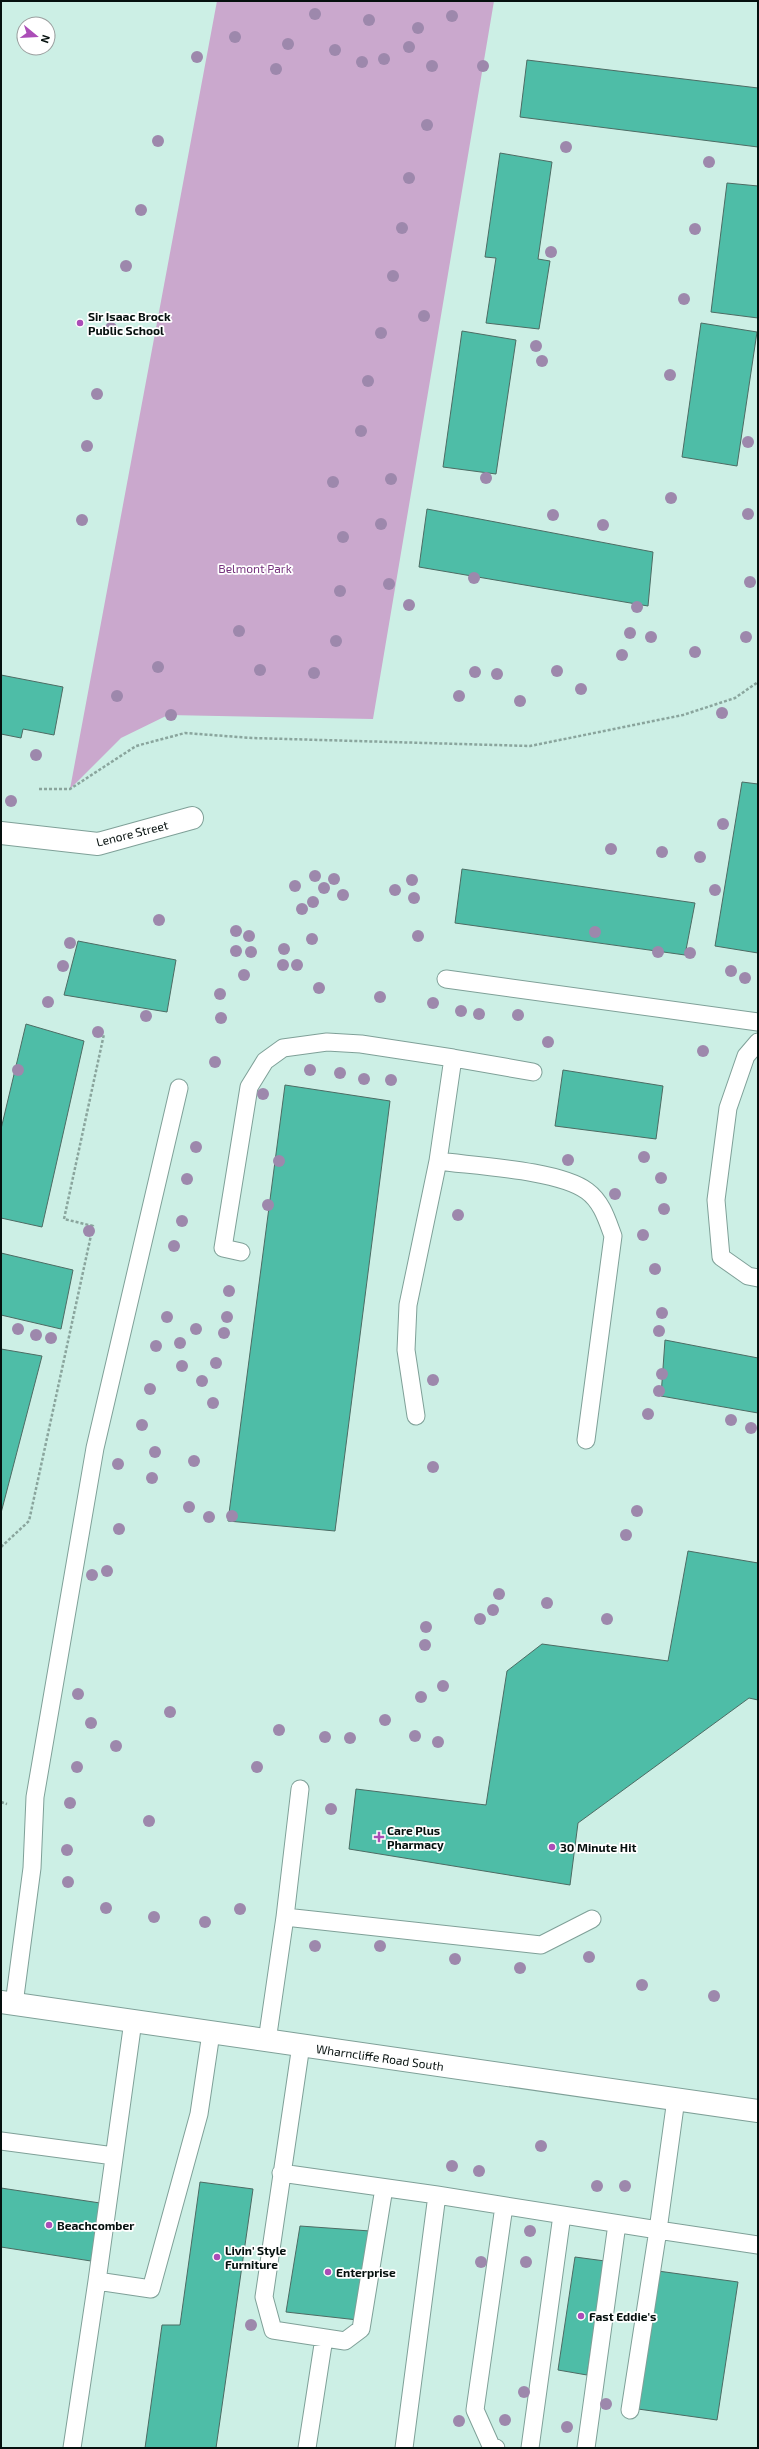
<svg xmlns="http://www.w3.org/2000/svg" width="759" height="2449" font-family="'Exo 2',sans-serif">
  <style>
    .green { fill: #caa8cd }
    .building { fill: #4ebda7; stroke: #4d6c64 }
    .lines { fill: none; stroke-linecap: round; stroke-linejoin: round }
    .service-casing { stroke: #7fa098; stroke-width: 19 }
    .minor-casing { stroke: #7fa098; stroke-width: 24 }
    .secondary-casing { stroke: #7fa098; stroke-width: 24 }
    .path { stroke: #8aa59d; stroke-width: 2.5; stroke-dasharray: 3 2; stroke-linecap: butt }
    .service { stroke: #fff; stroke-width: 17 }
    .minor { stroke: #fff; stroke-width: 22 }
    .secondary { stroke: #fff; stroke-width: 22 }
    .tree { fill: #9d88ac }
    .poi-dot { fill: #ab4db7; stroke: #fff; stroke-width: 1.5 }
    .labels { text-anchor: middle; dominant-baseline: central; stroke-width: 3.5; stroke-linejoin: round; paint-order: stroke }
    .poi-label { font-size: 12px; font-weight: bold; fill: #05100e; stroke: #fff; text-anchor: start }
    .park-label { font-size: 12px; fill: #76337e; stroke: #fff }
    .street-label { font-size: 12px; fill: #05100e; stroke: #fff }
  </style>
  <rect width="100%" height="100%" fill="#ccefe5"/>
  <path class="green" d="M217,1H494L373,719L168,715L121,738L70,789Z"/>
  <path class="building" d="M527,60L758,88V147L520,117Z
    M500,153L552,162L538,259L550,261L539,329L486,323L496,258L485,257Z
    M727,183L758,186V318L711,312Z
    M701,323L757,332L737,466L682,457Z
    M462,331L516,340L496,474L443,467Z
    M427,509L653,552L648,606L419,567Z
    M1,675L63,687L54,735L23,729L21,738L1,734Z
    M742,782L758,784V953L715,946Z
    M462,869L695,903L685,955L455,923Z
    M78,941L176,960L167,1012L64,995Z
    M26,1024L84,1041L42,1227L1,1218V1129Z
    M563,1070L663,1086L656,1139L555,1126Z
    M285,1085L390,1101L335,1531L228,1521Z
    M1,1253L73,1270L61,1329L1,1315Z
    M665,1340L758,1358V1413L661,1396Z
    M1,1349L42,1356L1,1513Z
    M688,1551L758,1563V1700L749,1698L578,1823L570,1885L349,1849L356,1789L486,1805L507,1671L542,1644L668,1661Z
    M200,2182L253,2189L216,2448H145L162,2325H180Z
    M1,2188L100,2203L91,2261L1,2247Z
    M300,2226L370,2231L358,2320L286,2312Z
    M575,2257L605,2261L587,2375L558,2370Z
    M658,2271L738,2282L717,2420L638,2409Z"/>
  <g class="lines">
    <defs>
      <path id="service" d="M446,979L758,1022
        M758,1042L746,1056L728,1108L716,1200L721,1257L748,1276L758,1278
        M453,1058L533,1072
        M241,1252L223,1248L249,1087L265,1061L283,1048L327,1042L361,1044L453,1058L438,1161
        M416,1416L406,1350L408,1305L438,1161C475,1166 559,1170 587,1191C602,1202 607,1220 613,1236L586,1440
        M285,1917L300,1789
        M14,2004L32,1868L35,1797L95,1448L179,1088
        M133,2021L97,2281L151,2289L199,2114L211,2033
        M267,2041L285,1917L541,1945L592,1919
        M301,2045L264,2297L273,2330L345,2341L361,2329L384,2188
        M1,2141L114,2156
        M281,2173L437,2195L658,2230L676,2099
        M630,2410L658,2230L758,2245
        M72,2448L97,2281
        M307,2448L324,2338
        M404,2448L437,2195
        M496,2448H492L475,2410L504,2206
        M530,2448L562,2215
        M586,2448L617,2224"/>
      <path id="minor" d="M1,833L98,844L192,818"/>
      <path id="secondary" d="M1,2002L758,2111"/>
    </defs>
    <use href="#service" class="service-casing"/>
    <use href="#minor" class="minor-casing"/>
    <use href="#secondary" class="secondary-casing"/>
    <path class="path" d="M39,789H70L136,746L185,733L252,738L530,746L683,715L735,698L758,682
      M1,1547L29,1521L93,1226L64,1219L104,1034
      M1,1802L7,1804"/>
    <use href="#service" class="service"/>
    <use href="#minor" class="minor"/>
    <use href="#secondary" class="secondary"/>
  </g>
  <g class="tree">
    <circle cx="315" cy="14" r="6"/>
    <circle cx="452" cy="16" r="6"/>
    <circle cx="369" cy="20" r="6"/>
    <circle cx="418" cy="28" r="6"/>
    <circle cx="235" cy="37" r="6"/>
    <circle cx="288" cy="44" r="6"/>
    <circle cx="409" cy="47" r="6"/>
    <circle cx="335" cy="50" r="6"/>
    <circle cx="197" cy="57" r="6"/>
    <circle cx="384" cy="59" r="6"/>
    <circle cx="362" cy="62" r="6"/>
    <circle cx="432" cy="66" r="6"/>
    <circle cx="483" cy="66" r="6"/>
    <circle cx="276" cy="69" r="6"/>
    <circle cx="427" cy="125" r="6"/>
    <circle cx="158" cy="141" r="6"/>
    <circle cx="566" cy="147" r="6"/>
    <circle cx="709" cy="162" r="6"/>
    <circle cx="409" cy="178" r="6"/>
    <circle cx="141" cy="210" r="6"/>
    <circle cx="402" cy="228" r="6"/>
    <circle cx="695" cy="229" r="6"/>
    <circle cx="551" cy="252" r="6"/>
    <circle cx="126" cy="266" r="6"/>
    <circle cx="393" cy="276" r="6"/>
    <circle cx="684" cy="299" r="6"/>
    <circle cx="424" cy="316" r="6"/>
    <circle cx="111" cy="328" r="6"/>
    <circle cx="381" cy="333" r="6"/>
    <circle cx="536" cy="346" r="6"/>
    <circle cx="542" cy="361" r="6"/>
    <circle cx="670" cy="375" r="6"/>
    <circle cx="368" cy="381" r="6"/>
    <circle cx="97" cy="394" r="6"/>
    <circle cx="361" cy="431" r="6"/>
    <circle cx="748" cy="442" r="6"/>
    <circle cx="87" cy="446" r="6"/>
    <circle cx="486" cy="478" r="6"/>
    <circle cx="391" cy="479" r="6"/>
    <circle cx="333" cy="482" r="6"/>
    <circle cx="671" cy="498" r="6"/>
    <circle cx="748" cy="514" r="6"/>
    <circle cx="553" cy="515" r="6"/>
    <circle cx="82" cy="520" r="6"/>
    <circle cx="381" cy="524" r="6"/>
    <circle cx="603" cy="525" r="6"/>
    <circle cx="343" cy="537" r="6"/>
    <circle cx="474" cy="578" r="6"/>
    <circle cx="750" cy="582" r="6"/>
    <circle cx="389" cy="584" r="6"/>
    <circle cx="340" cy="591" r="6"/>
    <circle cx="409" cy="605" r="6"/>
    <circle cx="637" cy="607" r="6"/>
    <circle cx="239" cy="631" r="6"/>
    <circle cx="630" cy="633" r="6"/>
    <circle cx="651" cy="637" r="6"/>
    <circle cx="746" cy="637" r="6"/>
    <circle cx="336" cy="641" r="6"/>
    <circle cx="695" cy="652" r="6"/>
    <circle cx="622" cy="655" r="6"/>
    <circle cx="158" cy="667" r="6"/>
    <circle cx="260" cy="670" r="6"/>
    <circle cx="557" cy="671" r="6"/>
    <circle cx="475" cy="672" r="6"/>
    <circle cx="314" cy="673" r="6"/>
    <circle cx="497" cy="674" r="6"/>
    <circle cx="581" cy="689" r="6"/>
    <circle cx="117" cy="696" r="6"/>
    <circle cx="459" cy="696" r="6"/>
    <circle cx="520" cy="701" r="6"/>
    <circle cx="722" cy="713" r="6"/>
    <circle cx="171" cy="715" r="6"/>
    <circle cx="36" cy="755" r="6"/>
    <circle cx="11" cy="801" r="6"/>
    <circle cx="723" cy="824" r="6"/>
    <circle cx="611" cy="849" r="6"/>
    <circle cx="662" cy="852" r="6"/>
    <circle cx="700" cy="857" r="6"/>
    <circle cx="315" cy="876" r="6"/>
    <circle cx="334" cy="879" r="6"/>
    <circle cx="412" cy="880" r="6"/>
    <circle cx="295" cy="886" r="6"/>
    <circle cx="324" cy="888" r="6"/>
    <circle cx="395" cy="890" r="6"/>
    <circle cx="715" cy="890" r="6"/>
    <circle cx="343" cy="895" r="6"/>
    <circle cx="414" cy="898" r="6"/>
    <circle cx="313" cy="902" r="6"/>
    <circle cx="302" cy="909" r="6"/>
    <circle cx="159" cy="920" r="6"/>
    <circle cx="236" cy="931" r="6"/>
    <circle cx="595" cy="932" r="6"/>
    <circle cx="249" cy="936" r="6"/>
    <circle cx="418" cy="936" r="6"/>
    <circle cx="312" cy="939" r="6"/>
    <circle cx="70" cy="943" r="6"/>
    <circle cx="284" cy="949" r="6"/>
    <circle cx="236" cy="951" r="6"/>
    <circle cx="251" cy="952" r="6"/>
    <circle cx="658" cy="952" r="6"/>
    <circle cx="690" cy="953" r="6"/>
    <circle cx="283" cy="965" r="6"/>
    <circle cx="297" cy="965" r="6"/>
    <circle cx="63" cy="966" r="6"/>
    <circle cx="731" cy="971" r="6"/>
    <circle cx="244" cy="975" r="6"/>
    <circle cx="745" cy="978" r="6"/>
    <circle cx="319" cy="988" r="6"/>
    <circle cx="220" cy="994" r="6"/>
    <circle cx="380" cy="997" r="6"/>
    <circle cx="48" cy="1002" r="6"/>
    <circle cx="433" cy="1003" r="6"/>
    <circle cx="461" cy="1011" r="6"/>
    <circle cx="479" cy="1014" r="6"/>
    <circle cx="518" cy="1015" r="6"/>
    <circle cx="146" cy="1016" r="6"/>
    <circle cx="221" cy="1018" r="6"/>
    <circle cx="98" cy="1032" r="6"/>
    <circle cx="548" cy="1042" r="6"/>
    <circle cx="703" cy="1051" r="6"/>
    <circle cx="215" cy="1062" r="6"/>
    <circle cx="18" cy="1070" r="6"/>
    <circle cx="310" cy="1070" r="6"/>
    <circle cx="340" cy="1073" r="6"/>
    <circle cx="364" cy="1079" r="6"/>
    <circle cx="391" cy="1080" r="6"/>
    <circle cx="263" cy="1094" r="6"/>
    <circle cx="196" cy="1147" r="6"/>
    <circle cx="644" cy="1157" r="6"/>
    <circle cx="568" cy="1160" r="6"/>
    <circle cx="279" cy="1161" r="6"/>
    <circle cx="661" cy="1178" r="6"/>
    <circle cx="187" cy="1179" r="6"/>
    <circle cx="615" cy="1194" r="6"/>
    <circle cx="268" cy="1205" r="6"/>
    <circle cx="664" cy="1209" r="6"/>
    <circle cx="458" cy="1215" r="6"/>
    <circle cx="182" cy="1221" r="6"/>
    <circle cx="89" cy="1231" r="6"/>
    <circle cx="643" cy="1235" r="6"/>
    <circle cx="174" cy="1246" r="6"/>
    <circle cx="655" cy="1269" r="6"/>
    <circle cx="229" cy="1291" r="6"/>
    <circle cx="662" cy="1313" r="6"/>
    <circle cx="167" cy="1317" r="6"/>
    <circle cx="227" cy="1317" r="6"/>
    <circle cx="18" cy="1329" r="6"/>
    <circle cx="196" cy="1329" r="6"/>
    <circle cx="659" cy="1331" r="6"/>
    <circle cx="224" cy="1333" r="6"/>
    <circle cx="36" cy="1335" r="6"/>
    <circle cx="51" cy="1338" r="6"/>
    <circle cx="180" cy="1343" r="6"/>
    <circle cx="156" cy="1346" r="6"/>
    <circle cx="216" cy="1363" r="6"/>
    <circle cx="182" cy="1366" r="6"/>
    <circle cx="662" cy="1374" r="6"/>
    <circle cx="433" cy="1380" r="6"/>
    <circle cx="202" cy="1381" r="6"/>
    <circle cx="150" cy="1389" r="6"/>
    <circle cx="659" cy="1391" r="6"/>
    <circle cx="213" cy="1403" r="6"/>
    <circle cx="648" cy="1414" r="6"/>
    <circle cx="731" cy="1420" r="6"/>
    <circle cx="142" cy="1425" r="6"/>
    <circle cx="751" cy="1428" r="6"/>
    <circle cx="155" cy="1452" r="6"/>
    <circle cx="194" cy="1461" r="6"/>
    <circle cx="118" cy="1464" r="6"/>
    <circle cx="433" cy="1467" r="6"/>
    <circle cx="152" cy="1478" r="6"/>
    <circle cx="189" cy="1507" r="6"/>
    <circle cx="637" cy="1511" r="6"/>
    <circle cx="232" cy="1516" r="6"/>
    <circle cx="209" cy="1517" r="6"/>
    <circle cx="119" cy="1529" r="6"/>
    <circle cx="626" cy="1535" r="6"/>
    <circle cx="107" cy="1571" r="6"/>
    <circle cx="92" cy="1575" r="6"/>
    <circle cx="499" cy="1594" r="6"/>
    <circle cx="547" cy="1603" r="6"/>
    <circle cx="493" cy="1610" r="6"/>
    <circle cx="480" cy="1619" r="6"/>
    <circle cx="607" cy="1619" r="6"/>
    <circle cx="426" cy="1627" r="6"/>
    <circle cx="425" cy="1645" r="6"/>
    <circle cx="443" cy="1686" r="6"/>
    <circle cx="78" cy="1694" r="6"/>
    <circle cx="421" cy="1697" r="6"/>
    <circle cx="170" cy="1712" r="6"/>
    <circle cx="385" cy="1720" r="6"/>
    <circle cx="91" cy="1723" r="6"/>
    <circle cx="279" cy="1730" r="6"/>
    <circle cx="415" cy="1736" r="6"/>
    <circle cx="325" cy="1737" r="6"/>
    <circle cx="350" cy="1738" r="6"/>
    <circle cx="438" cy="1742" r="6"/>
    <circle cx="116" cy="1746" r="6"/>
    <circle cx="77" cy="1767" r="6"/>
    <circle cx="257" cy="1767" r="6"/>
    <circle cx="70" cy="1803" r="6"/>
    <circle cx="331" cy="1809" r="6"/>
    <circle cx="149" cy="1821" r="6"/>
    <circle cx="67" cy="1850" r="6"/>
    <circle cx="68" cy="1882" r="6"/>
    <circle cx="106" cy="1908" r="6"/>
    <circle cx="240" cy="1909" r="6"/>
    <circle cx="154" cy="1917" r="6"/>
    <circle cx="205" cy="1922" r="6"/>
    <circle cx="315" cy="1946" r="6"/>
    <circle cx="380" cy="1946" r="6"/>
    <circle cx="589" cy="1957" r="6"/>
    <circle cx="455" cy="1959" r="6"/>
    <circle cx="520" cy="1968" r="6"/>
    <circle cx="642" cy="1985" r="6"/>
    <circle cx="714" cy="1996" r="6"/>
    <circle cx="541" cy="2146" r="6"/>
    <circle cx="452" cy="2166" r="6"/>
    <circle cx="479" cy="2171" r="6"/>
    <circle cx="597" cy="2186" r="6"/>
    <circle cx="625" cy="2186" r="6"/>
    <circle cx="530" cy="2231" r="6"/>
    <circle cx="481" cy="2262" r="6"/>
    <circle cx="526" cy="2262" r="6"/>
    <circle cx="251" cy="2325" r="6"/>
    <circle cx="524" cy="2392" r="6"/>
    <circle cx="606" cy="2404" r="6"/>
    <circle cx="505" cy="2420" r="6"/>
    <circle cx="459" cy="2421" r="6"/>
    <circle cx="567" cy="2427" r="6"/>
  </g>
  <g class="poi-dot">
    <circle cx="80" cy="323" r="4"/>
    <path d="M377 1831h4v4h4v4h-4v4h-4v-4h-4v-4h4z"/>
    <circle cx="552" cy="1847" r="4"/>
    <circle cx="49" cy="2225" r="4"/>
    <circle cx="217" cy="2257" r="4"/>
    <circle cx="328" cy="2272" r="4"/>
    <circle cx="581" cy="2316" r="4"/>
  </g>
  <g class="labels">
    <g class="poi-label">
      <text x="88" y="316">Sir Isaac Brock<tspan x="88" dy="14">Public School</tspan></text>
      <text x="387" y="1830">Care Plus<tspan x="387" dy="14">Pharmacy</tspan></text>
      <text x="560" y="1847">30 Minute Hit</text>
      <text x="57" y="2225">Beachcomber</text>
      <text x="225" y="2250">Livin' Style<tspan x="225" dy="14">Furniture</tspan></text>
      <text x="336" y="2272">Enterprise</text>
      <text x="589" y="2316">Fast Eddie's</text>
    </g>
    <g class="park-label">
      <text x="255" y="568">Belmont Park</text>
    </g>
    <g class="street-label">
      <text transform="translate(132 833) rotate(-14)">Lenore Street</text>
      <text transform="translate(380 2057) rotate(8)">Wharncliffe Road South</text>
    </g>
  </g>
  <rect width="759" height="2449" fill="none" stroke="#05100e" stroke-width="4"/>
  <g transform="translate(36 36) rotate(108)"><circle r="19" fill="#ffffff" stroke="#9b9f9f"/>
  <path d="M0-3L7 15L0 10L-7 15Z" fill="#ab4db7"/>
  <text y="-6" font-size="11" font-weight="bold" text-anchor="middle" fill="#05100e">N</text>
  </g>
</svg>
